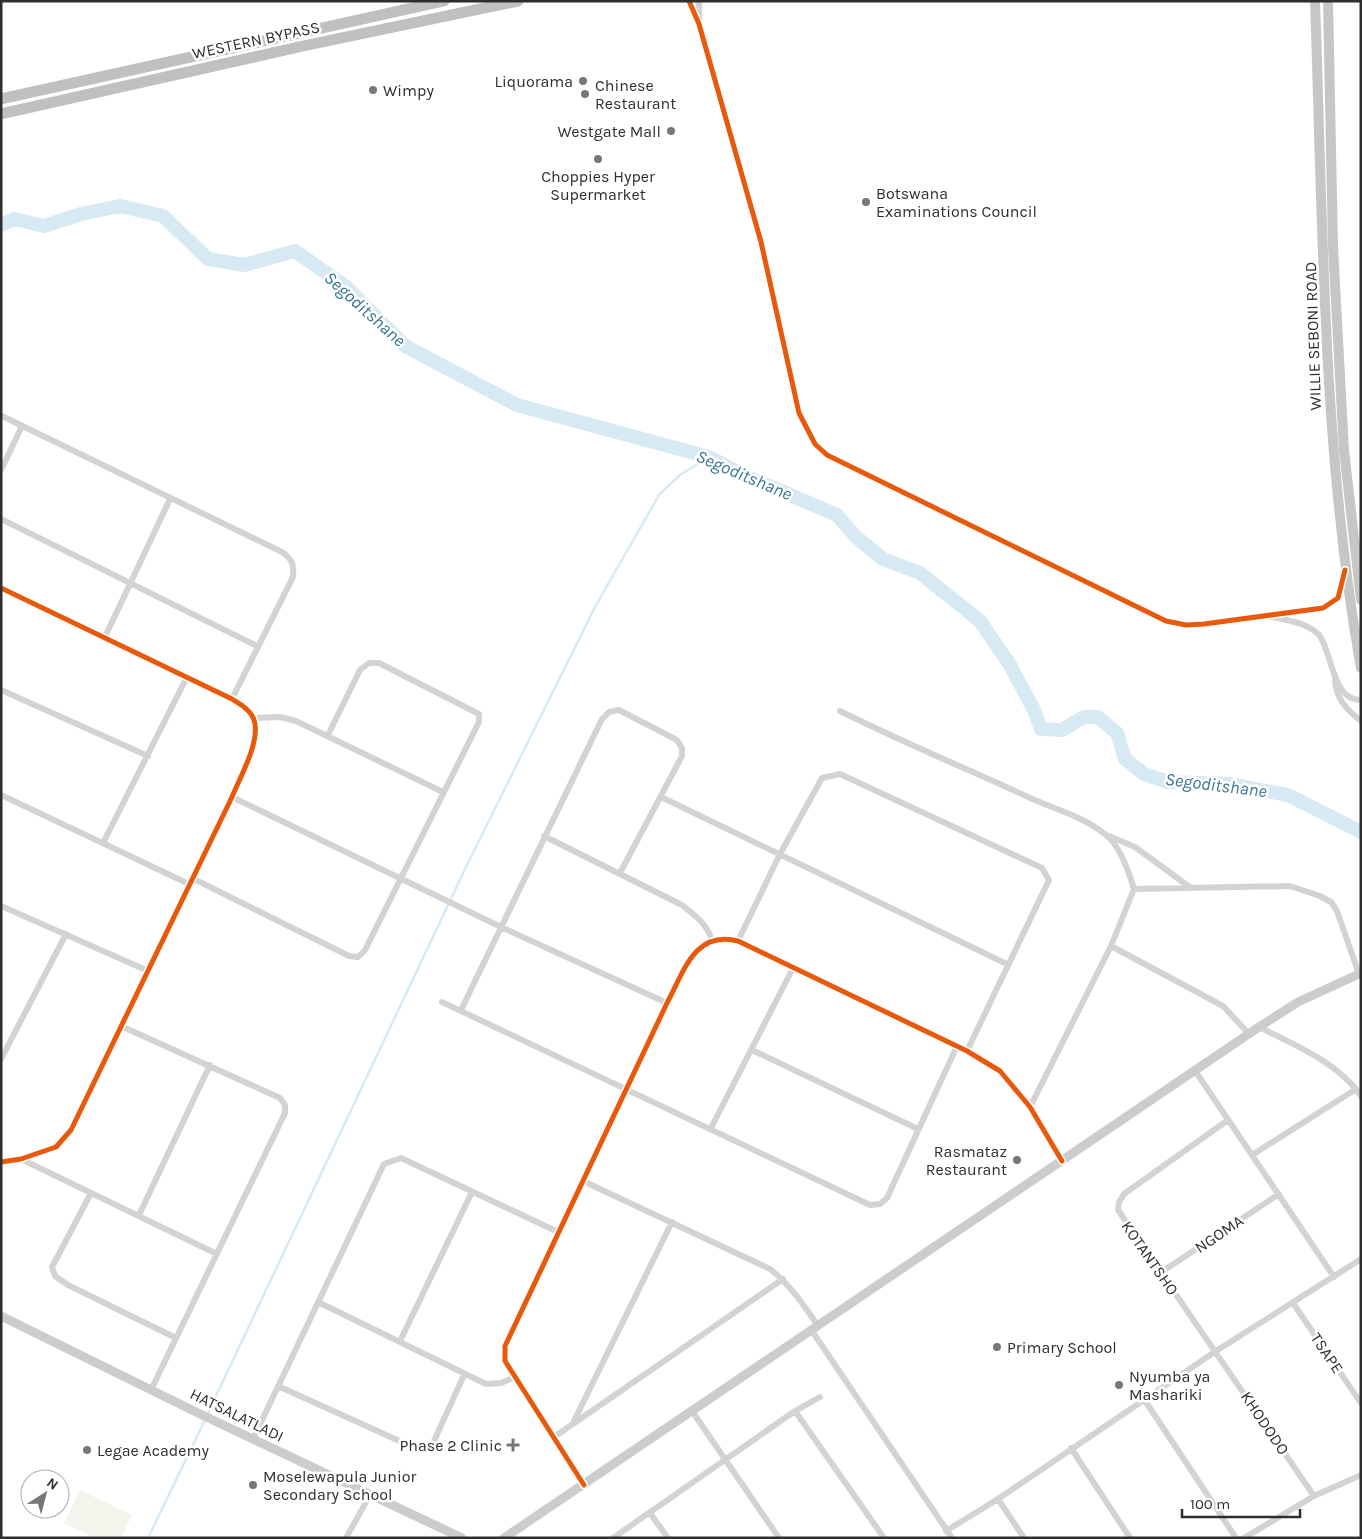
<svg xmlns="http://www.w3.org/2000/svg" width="1362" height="1539" font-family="Karla,sans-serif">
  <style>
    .green { fill: #f1f5eb }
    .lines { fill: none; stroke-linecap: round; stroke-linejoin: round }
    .stream { stroke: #d7e9f2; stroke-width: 2.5 }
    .river { stroke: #d7e9f2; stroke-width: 14 }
    .street { stroke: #d3d3d3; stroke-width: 6 }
    .secondary { stroke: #ccc; stroke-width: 9 }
    .primary { stroke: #c6c6c6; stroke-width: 10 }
    .highway { stroke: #c0c0c0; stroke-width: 11 }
    .cycleway-casing { stroke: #fff; stroke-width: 8 }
    .cycleway { stroke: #e8590c; stroke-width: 5 }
    .poi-dot { fill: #777; stroke: #fff; stroke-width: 2 }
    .labels { text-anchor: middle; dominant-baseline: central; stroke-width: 5; stroke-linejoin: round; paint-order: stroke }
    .street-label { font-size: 16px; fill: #2e2e2e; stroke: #fff }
    .poi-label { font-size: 16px; fill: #2e2e2e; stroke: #fff; text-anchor: start }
    .water-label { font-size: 18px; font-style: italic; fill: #387694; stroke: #fff }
  </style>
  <rect width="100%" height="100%" fill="#fff"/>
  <path class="green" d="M80,1490L132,1515L121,1538H95L64,1523Z"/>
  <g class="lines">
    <path class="stream" d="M207,1415L465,869L596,605L659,495L680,475L709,457
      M148,1538L205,1420"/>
    <path class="river" d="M1,225L14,219L44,226L81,214L120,206L163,216L208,259L244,265L295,251L345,286L405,346L517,405L709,457L741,474L837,515L856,537L883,559L920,573L980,621L1010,665L1034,710L1041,729L1062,730L1084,717H1098L1117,733L1125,759L1144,774L1168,782L1229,784L1288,795L1361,832"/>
    <path class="street" d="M689,1L699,24L761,242L799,413L815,444L827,455L1166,621L1186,625L1204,624L1323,608L1338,598L1344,576
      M699,1V20
      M2,416L284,553C293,561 294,565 293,577L232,699
      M1,470L22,426
      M1,519L257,646
      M1,588L232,699C240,704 251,710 254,720C261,741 240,777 232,797L71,1130L56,1147L21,1159L1,1162
      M1272,617C1287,620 1308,623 1319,635C1332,651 1332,701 1361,700
      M105,637L170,499
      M1335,680C1336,699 1347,710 1361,721
      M1,690L148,756
      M840,711C902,742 965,768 1028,797C1054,809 1083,816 1106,835C1120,846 1129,872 1134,889L1111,946
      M254,718L280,717L296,721L443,792
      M1,795L189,884
      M232,797L501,927L667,1003
      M661,797L1009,965
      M544,836L682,905C696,916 706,923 712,940
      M1109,836L1135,847L1191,888
      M103,843L187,677
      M192,878L349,956L358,957L365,950L479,722V714L379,663H369L360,670L328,735
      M1134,889L1290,886L1320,896L1331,902L1337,911L1359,974
      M1,906L146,970
      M738,941L780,854L822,778L840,774L1042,868L1049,880L967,1051
      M442,1002L870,1205L880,1204L887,1198L957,1046
      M461,1010L602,719L609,712L619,710L677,740L682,748V756L620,873
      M121,1026L280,1098L285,1105V1113L151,1390
      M1259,1027C1294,1045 1338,1062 1361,1096
      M752,1050L918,1129
      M1,1059L66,934
      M1196,1072L1334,1277
      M1030,1107L1111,946L1223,1006L1249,1034
      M1228,1120L1124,1194L1119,1202L1118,1210L1314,1496
      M711,1128L793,968
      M1252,1155L1356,1089
      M21,1159L217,1254
      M583,1181L770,1269C790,1285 804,1305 818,1326
      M91,1193L52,1267L55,1276L68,1285L176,1338
      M139,1215L210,1065
      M1160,1273L1279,1194
      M318,1302L486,1384L501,1383L515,1377
      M1293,1303L1361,1403
      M812,1331L952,1538
      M400,1341L472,1192
      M278,1386L415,1448L426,1449L434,1441L464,1375
      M1144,1399L1236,1538
      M692,1411L779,1538
      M795,1411L884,1538
      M574,1421L672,1222
      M554,1437L783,1279
      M253,1439L384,1164L401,1158L558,1232
      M1071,1448L1130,1538
      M584,1485L505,1361V1346L667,1003C684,972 694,930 738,941L967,1051L1000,1071L1030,1107L1062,1161
      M998,1499L1024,1538
      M650,1513L668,1538
      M946,1531L998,1499L1216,1351L1361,1259
      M346,1538L370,1495
      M613,1538L795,1411L820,1397
      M1244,1538L1314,1496L1361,1475"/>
    <path class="secondary" d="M1,1316L198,1413L462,1538
      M504,1538L1259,1027L1298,1002L1361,973"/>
    <path class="primary" d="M1315,1C1323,224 1322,449 1361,668
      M1328,1L1333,247L1344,450L1361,600"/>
    <path class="highway" d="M1,99L444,1
      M1,114L303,46L518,1"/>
    <defs>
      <path id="cycleway" d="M689,1L699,24L761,242L799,413L815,444L827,455L1166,621L1186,625L1204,624L1323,608L1338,598L1345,570
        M1,588L232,699C240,704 251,710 254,720C261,741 240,777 232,797L71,1130L56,1147L21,1159L1,1162
        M584,1485L505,1361V1346L667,1003C684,972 694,930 738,941L967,1051L1000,1071L1030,1107L1062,1161"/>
    </defs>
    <use href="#cycleway" class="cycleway-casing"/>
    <use href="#cycleway" class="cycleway"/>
  </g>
  <g class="poi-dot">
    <circle cx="583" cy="81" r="5"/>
    <circle cx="373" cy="90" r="5"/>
    <circle cx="585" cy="94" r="5"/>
    <circle cx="671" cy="131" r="5"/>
    <circle cx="598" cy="159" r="5"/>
    <circle cx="866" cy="202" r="5"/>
    <circle cx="1017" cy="1160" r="5"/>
    <circle cx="997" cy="1347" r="5"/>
    <circle cx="1119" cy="1385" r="5"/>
    <path d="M510.5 1437.5h5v5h5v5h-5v5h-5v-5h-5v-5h5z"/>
    <circle cx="87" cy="1450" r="5"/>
    <circle cx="253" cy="1485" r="5"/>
  </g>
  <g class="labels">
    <g class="street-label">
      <text transform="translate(256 40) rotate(-12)">WESTERN BYPASS</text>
      <text transform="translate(1313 336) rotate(-92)">WILLIE SEBONI ROAD</text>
      <text transform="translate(1219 1234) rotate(-34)">NGOMA</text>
      <text transform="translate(1150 1258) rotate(55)">KOTANTSHO</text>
      <text transform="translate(1327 1353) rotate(56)">TSAPE</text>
      <text transform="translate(237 1415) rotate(26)">HATSALATLADI</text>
      <text transform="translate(1265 1423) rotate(56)">KHODODO</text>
    </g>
    <g class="poi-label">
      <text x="573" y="81" text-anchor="end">Liquorama</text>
      <text x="595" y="85">Chinese<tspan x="595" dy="18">Restaurant</tspan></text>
      <text x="383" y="90">Wimpy</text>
      <text x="661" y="131" text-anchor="end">Westgate Mall</text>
      <text x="598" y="176" text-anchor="middle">Choppies Hyper<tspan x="598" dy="18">Supermarket</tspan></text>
      <text x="876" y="193">Botswana<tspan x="876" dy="18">Examinations Council</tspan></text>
      <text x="1007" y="1151" text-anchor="end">Rasmataz<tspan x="1007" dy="18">Restaurant</tspan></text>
      <text x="1007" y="1347">Primary School</text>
      <text x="1129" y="1376">Nyumba ya<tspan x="1129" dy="18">Mashariki</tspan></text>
      <text x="502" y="1445" text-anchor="end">Phase 2 Clinic</text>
      <text x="97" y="1450">Legae Academy</text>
      <text x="263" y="1476">Moselewapula Junior<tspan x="263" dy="18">Secondary School</tspan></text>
    </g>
    <g class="water-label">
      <text transform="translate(365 309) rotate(42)">Segoditshane</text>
      <text transform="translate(744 475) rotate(23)">Segoditshane</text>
      <text transform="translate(1216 785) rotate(7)">Segoditshane</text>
    </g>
  </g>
  <rect width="1362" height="1539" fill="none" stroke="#2e2e2e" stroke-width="5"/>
  <g transform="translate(45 1494) rotate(36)"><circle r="24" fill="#ffffff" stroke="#ababab"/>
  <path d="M0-4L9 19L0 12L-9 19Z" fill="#777777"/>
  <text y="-8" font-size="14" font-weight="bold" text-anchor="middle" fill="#2e2e2e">N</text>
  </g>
  <path d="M1182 1509v8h118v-8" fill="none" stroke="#2e2e2e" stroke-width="2.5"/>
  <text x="1190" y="1509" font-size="15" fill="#2e2e2e" stroke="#ffffff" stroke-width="4" paint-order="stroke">100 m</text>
</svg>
